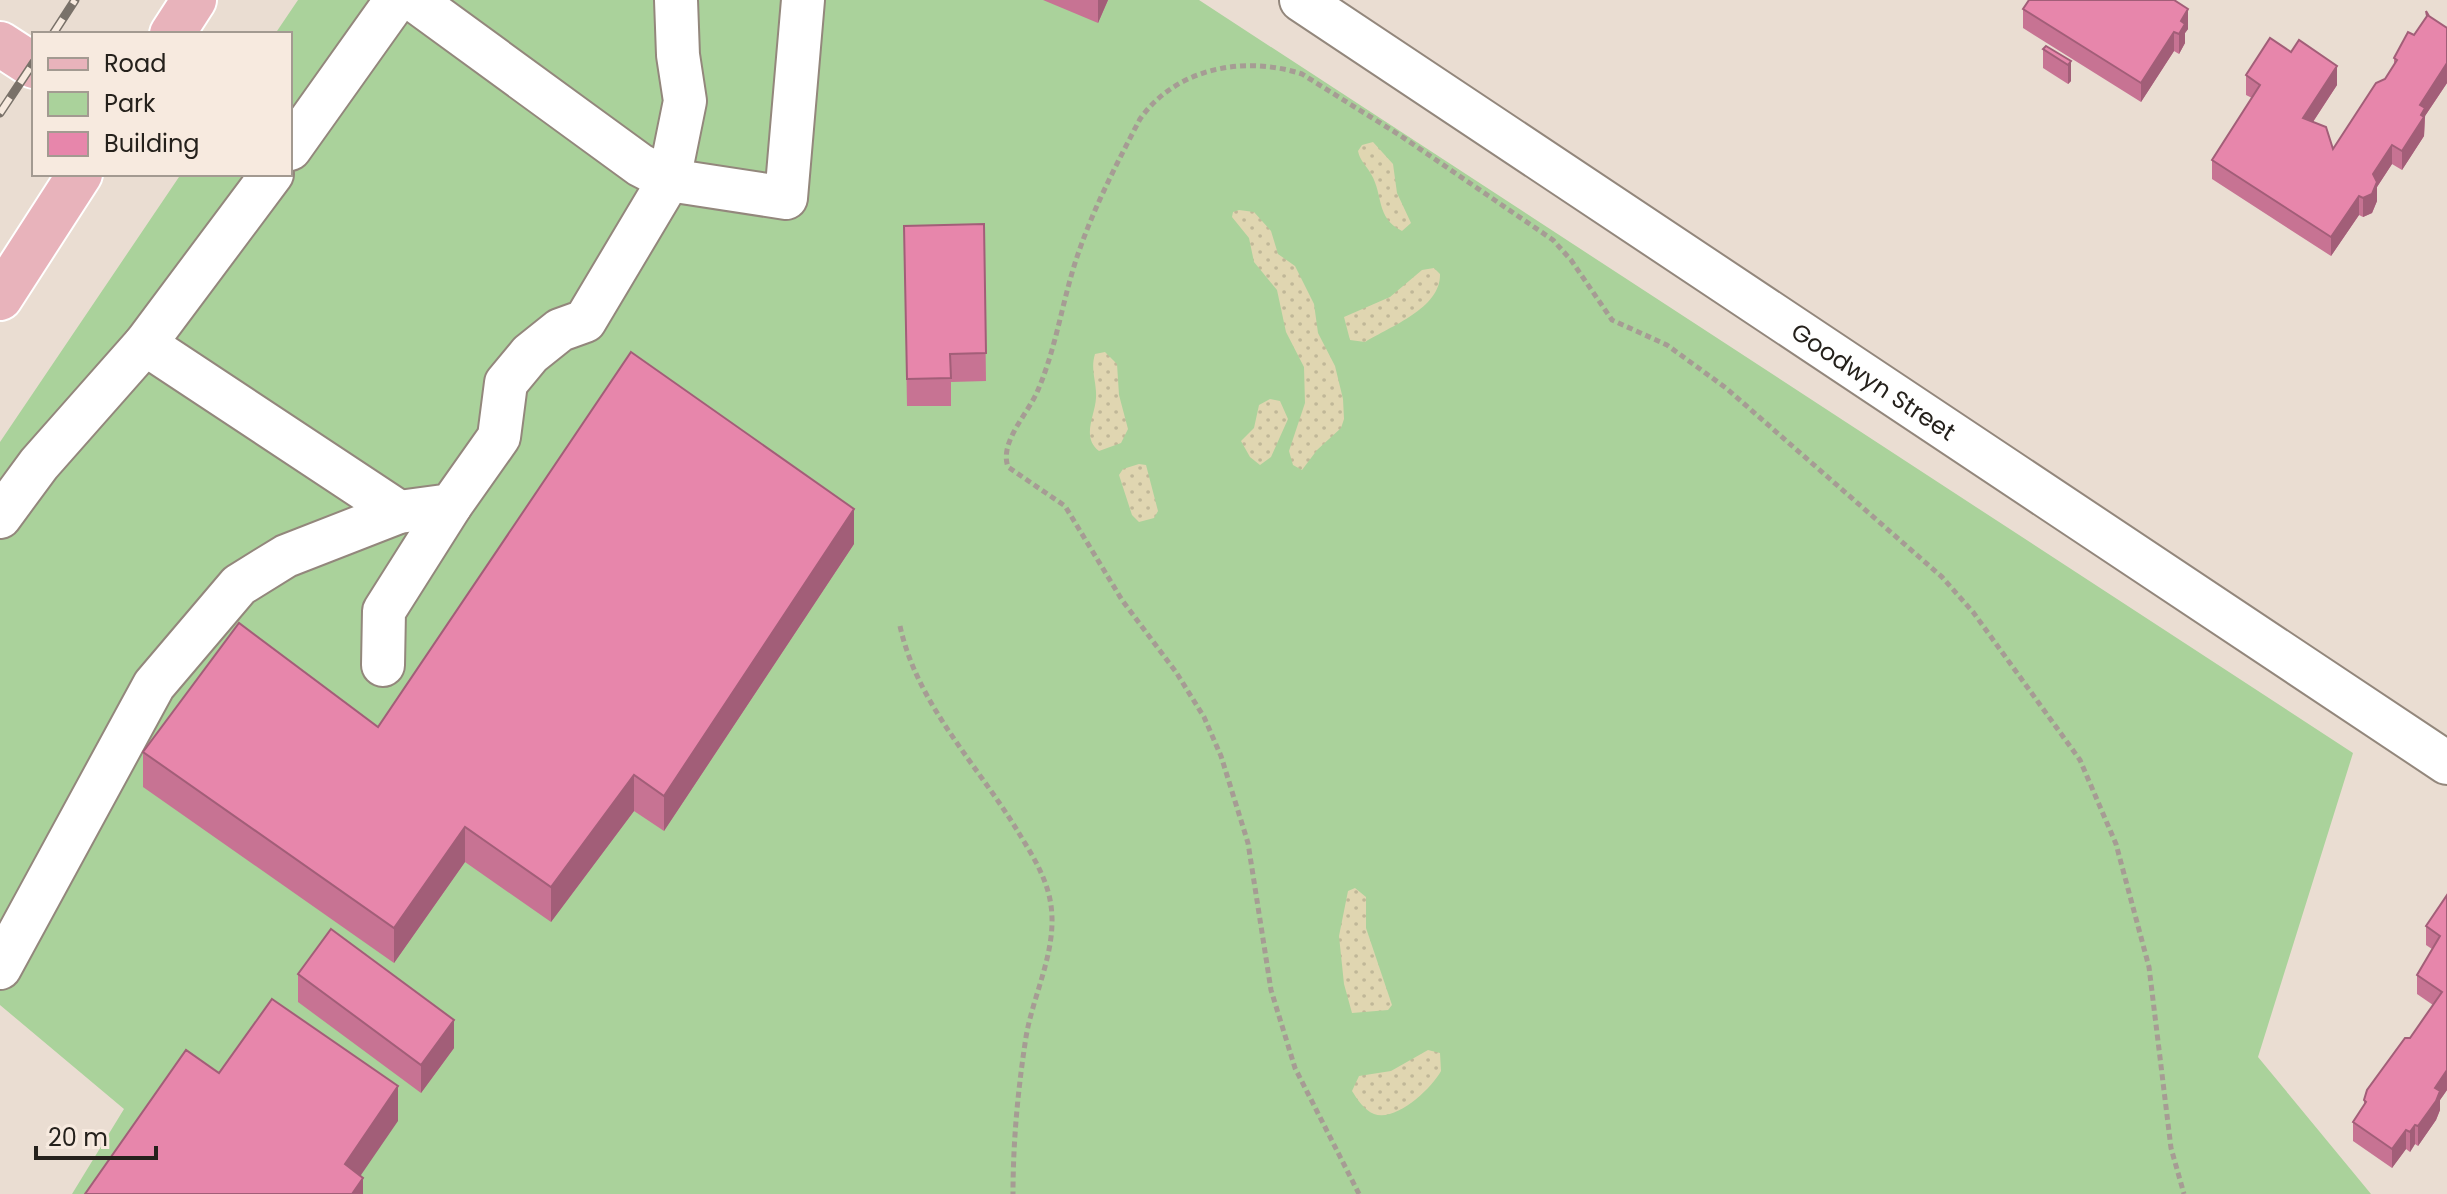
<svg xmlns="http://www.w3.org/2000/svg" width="2447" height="1194" font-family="Poppins,sans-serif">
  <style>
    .green { fill: #aad29b }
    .sand { fill: url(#sand-dots) }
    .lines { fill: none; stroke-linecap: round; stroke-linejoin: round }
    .minor-casing { stroke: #93877c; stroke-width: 46 }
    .major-casing { stroke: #fff; stroke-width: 48 }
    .path { stroke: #a69c94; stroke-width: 5; stroke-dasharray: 6 4; stroke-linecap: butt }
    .minor { stroke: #fff; stroke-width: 42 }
    .major { stroke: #e8b3bb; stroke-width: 44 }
    .rail-casing { stroke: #797169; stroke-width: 9 }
    .rail { stroke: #f7eadf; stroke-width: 6; stroke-dasharray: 18; stroke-linecap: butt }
    .wall { fill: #c77393 }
    .shaded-wall { fill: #a25e78 }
    .building { fill: #e786ab; stroke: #a25e78; stroke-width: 2 }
    .labels { text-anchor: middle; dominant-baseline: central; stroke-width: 6; stroke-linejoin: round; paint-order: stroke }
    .street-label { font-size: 24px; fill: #25211c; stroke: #f7eadf }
  </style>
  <defs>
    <pattern id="sand-dots" width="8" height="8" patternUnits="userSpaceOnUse" patternTransform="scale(2)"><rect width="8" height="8" fill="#e0d6b1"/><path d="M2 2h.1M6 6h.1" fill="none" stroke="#c0b798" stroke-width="1.8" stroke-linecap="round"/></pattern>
  </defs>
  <rect width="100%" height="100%" fill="#eaddd2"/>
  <path class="green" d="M298,0H1199L2353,753L2258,1057L2371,1194H72L124,1109L0,1005V442L181,174H290V34H275Z"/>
  <path class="sand" d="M1373,142L1393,164L1397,193L1411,223L1402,231C1375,217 1384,196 1371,174C1366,165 1360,161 1358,151L1362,145Z
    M1239,210L1254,212L1271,231L1278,254L1295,266L1314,304L1318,333L1335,366L1343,399L1344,419L1341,428L1317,450L1302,470L1293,465L1289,451L1305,403L1304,367L1286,332L1277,290L1254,262L1249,238L1232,217L1233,212Z
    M1434,268L1440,274C1441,308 1391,326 1365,342L1350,340L1344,317L1390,297L1422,270Z
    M1105,352L1117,364L1119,395L1128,429L1121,443L1099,451C1081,437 1095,416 1096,398C1097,382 1090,370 1095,354Z
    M1270,399L1280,401L1288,419L1271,457L1260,465L1250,457L1241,441L1254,428L1259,405Z
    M1139,464L1146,465L1158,511L1154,518L1139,522L1132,515L1119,475L1123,469Z
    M1355,888L1366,897V928L1392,1005L1388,1010L1352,1013L1344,984L1339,936L1348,891Z
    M1428,1050L1440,1053L1441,1071C1431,1089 1396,1122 1374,1114C1364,1110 1357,1099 1352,1091L1359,1076L1391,1071Z"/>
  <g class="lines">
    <defs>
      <g id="minor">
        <path d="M414,0L640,165L669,180L786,198L803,0"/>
        <path id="s1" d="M1301,0L2447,763"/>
        <path d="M290,149L396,0"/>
        <path d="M145,344L399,512"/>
        <path d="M0,517L39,464L145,344L272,174"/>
        <path d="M383,665L384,611L451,505"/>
        <path d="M0,968L154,685L239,585L286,556L399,512L451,505L499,437L506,383L530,354L560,330L585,321L669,180L685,101L678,55L676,0"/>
      </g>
      <path id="major" d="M172,34L194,0
        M0,44L34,66
        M0,298L80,174"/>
    </defs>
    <use href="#minor" class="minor-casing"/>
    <use href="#major" class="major-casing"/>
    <path class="path" d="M900,626C917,704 976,763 1017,830C1029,850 1043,871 1049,895C1061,944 1034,990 1026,1037C1018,1089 1013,1141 1013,1194
      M1359,1194L1295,1068L1271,990L1248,843L1221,756L1204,717L1176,672L1122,600L1065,506L1008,467C999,442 1028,414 1038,390C1056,348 1062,303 1076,260C1092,211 1116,165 1140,119C1176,68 1244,55 1302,74L1401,136L1553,240L1571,260L1612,320L1667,345L1726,388L1942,577L1973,612L2080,760L2116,844L2149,967L2171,1148L2184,1194"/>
    <use href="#minor" class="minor"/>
    <use href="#major" class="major"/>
    <defs>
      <path id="rail" d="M53,34L75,0
        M0,113L34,62"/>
    </defs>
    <use href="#rail" class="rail-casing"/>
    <use href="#rail" class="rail"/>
  </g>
  <path class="wall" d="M1043,0H1108L1098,23Z
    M2023,9L2188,29L2185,33V43L2179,54L2174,51L2141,102L2023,28Z
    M2429,16L2447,28V83L2425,116L2424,136L2402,170L2392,164L2377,187V201L2372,213L2363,217L2359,215L2331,256L2212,179V160L2252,98L2246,95V75L2337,85L2313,122L2333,149L2385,79L2394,65V58L2414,35Z
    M2043,49L2071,61V81L2068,84L2043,68Z
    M984,224L986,381L951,382V406H907L904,226Z
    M854,544L664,831L634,811L551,922L465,862L394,963L143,787V752L378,727Z
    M2447,895V1090L2440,1100V1110L2436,1120L2418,1146L2415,1144L2410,1152L2406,1149L2392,1168L2353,1141V1122L2364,1106V1100L2410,1038L2433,1005L2417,994V975L2432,949L2426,945V926Z
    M298,974L454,1048L421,1093L298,1002Z"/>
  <path class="shaded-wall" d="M1098,0H1108L1098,23Z
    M2188,9V29L2185,33V43L2179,54V34L2181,21Z
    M2174,32V51L2141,102V83Z
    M2071,61V81L2068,84V65Z
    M2447,63V83L2425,116L2424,136L2402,170V151L2420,105Z
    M2337,66V85L2303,137V118Z
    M2392,145V164L2377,187V201L2372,213L2363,217V198L2373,174Z
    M2359,196V215L2331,256V237Z
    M854,509V544L664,831V796Z
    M634,775V811L551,922V887Z
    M465,827V862L394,963V928Z
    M454,1020V1048L421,1093V1065Z
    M2447,1070V1090L2440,1100V1110L2436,1120L2418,1146V1126L2435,1088Z
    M398,1086V1121L348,1194L345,1164Z
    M2415,1125V1144L2410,1152V1132Z
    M2406,1130V1149L2392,1168V1149Z
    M363,1178V1194H352Z"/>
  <path class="building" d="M2029,0H2174L2188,9L2181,21L2185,24L2179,34L2174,32L2141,83L2023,9Z
    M2426,11L2429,16L2447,28V63L2420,105L2425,108L2421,115L2424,117L2402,151L2392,145L2373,174L2377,182L2372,194L2363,198L2359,196L2331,237L2212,160L2260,85L2246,75L2270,38L2291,52L2299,40L2337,66L2303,118L2326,127L2333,149L2376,83L2385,79L2397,60L2394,58L2408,32L2414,35L2427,16Z
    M2046,46L2071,61L2068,65L2043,49Z
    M984,224L986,353L950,354L951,378L907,379L904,226Z
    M631,352L854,509L664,796L634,775L551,887L465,827L394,928L143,752L239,623L378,727Z
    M2447,895V1070L2435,1088L2440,1091L2436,1101L2418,1126L2415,1125L2410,1132L2406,1130L2392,1149L2353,1122L2366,1102L2364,1100L2367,1090L2405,1038H2410L2442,992L2417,975L2440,936L2426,926Z
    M331,929L454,1020L421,1065L298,974Z
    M272,999L398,1086L345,1164L363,1178L352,1194H85L186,1050L219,1073Z"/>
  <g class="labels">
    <g class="street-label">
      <text stroke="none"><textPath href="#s1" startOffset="688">Goodwyn Street</textPath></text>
    </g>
  </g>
  <rect x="32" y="32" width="260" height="144" fill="#f7eadf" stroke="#a39a91" stroke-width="2"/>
  <rect x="48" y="58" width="40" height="12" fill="#e8b3bb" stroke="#a39a91" stroke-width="2"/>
  <text x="104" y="72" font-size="24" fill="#25211c">Road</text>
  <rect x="48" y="92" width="40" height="24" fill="#aad29b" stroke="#a39a91" stroke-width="2"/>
  <text x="104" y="112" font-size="24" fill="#25211c">Park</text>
  <rect x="48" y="132" width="40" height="24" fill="#e786ab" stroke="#a39a91" stroke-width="2"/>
  <text x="104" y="152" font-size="24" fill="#25211c">Building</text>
  <path d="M36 1146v12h120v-12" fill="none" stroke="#25211c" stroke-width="4"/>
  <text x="48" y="1146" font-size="24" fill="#25211c" stroke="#f7eadf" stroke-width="6" paint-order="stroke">20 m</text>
</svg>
